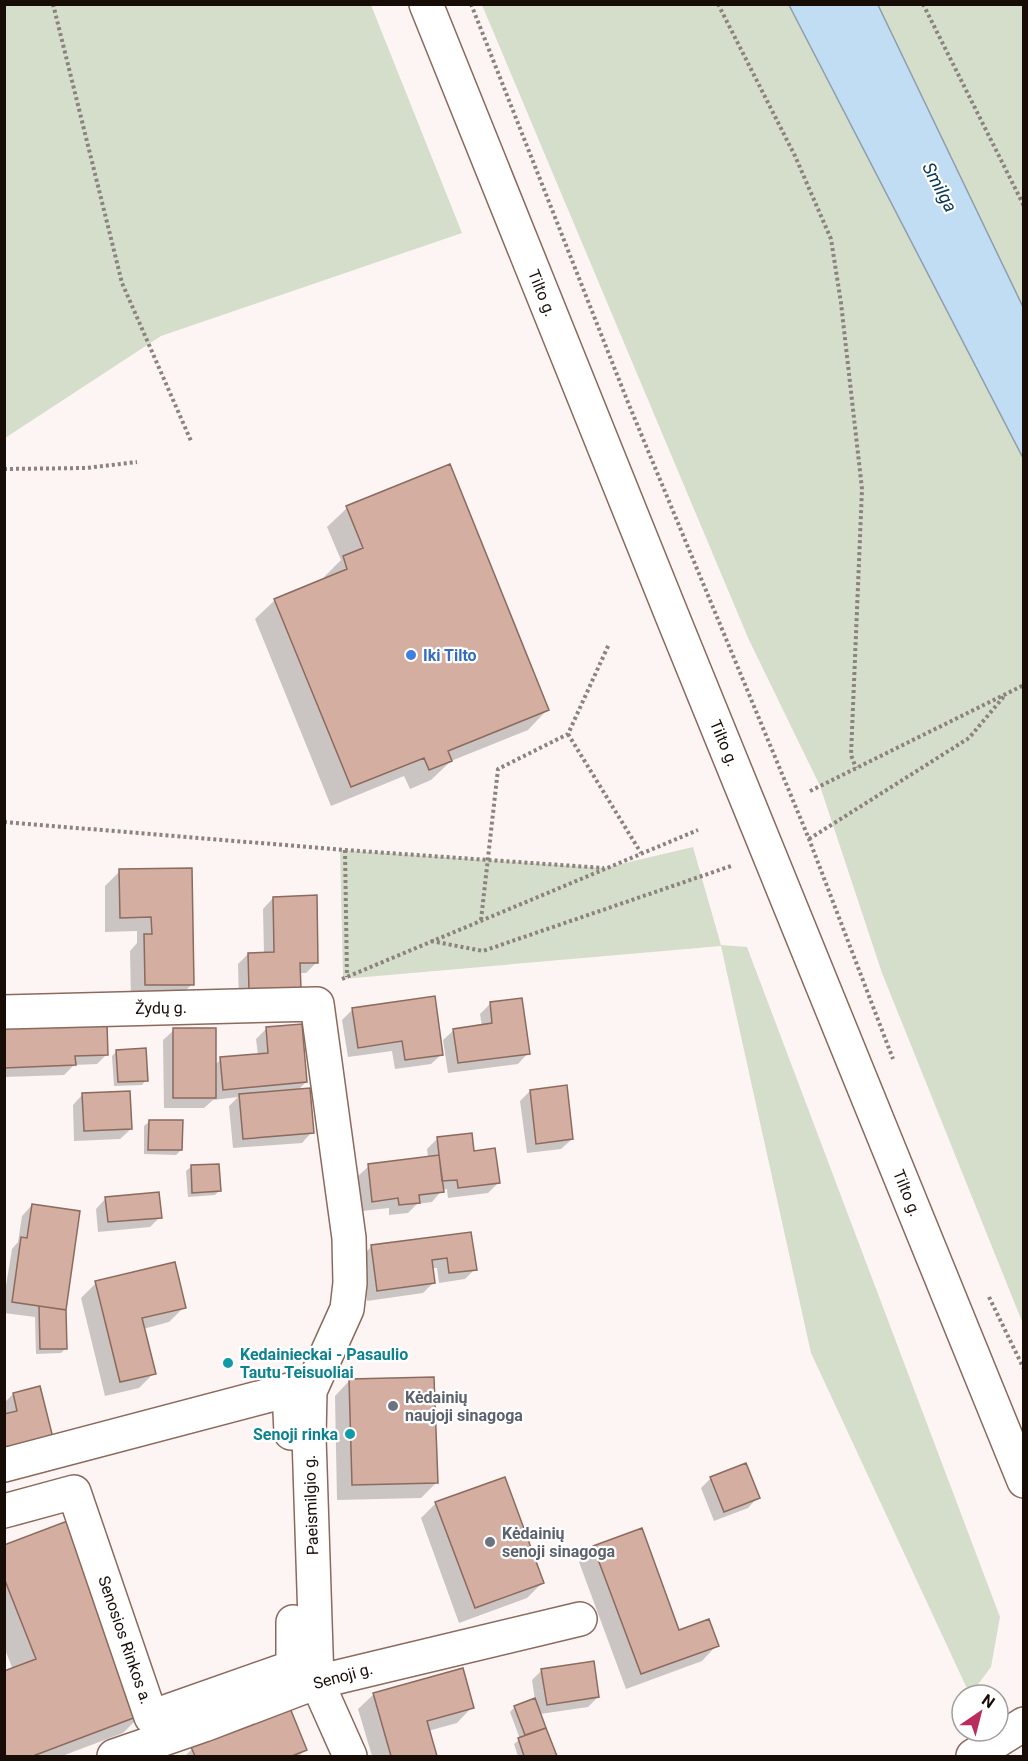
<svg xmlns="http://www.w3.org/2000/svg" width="1028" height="1761" font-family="Roboto,sans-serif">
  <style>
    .green { fill: #d5decb }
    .water { fill: #c1ddf3; stroke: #8e9eac; stroke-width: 1.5 }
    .shadow { fill: #0003 }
    .building { fill: #d3aea1; stroke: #8c6a5e; stroke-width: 1.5 }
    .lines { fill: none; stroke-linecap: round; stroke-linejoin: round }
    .street-casing { stroke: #8b695d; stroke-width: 36 }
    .secondary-casing { stroke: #8b695d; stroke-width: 36 }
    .path { stroke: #8c827e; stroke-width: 4; stroke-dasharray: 3 3; stroke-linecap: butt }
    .street { stroke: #fff; stroke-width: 33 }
    .secondary { stroke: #fff; stroke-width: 33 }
    .shop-dot { fill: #3f7fe0; stroke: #fff; stroke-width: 2 }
    .culture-dot { fill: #0f9aa8; stroke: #fff; stroke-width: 2 }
    .worship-dot { fill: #6b7280; stroke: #fff; stroke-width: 2 }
    .labels { text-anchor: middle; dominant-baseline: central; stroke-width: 4.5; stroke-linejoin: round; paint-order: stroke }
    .street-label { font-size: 16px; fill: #180c07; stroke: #fff }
    .shop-label { font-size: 16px; font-weight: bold; fill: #366cbe; stroke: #fff; text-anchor: start }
    .culture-label { font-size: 16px; font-weight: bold; fill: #0d838f; stroke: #fff; text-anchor: start }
    .worship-label { font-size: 16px; font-weight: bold; fill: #5b616d; stroke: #fff; text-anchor: start }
    .water-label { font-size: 18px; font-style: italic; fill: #043655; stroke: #fff }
  </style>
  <rect width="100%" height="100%" fill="#fdf5f3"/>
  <path class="green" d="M5,4L371,5L462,233L161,336L5,438Z
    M482,5H789L1023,458V1324L882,973L820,786L749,640Z
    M878,5H1023V307Z
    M693,847L721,945L747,947L1000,1617L991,1667L970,1695L811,1353L721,946L343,979L340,850L604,868Z"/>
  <path class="water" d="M789,5H878L1023,307V458Z"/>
  <path class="shadow" d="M347,508L547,710L528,730L451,761L431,780L410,789L404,776L331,806L255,619L275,600L325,580L324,577L341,560L327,527Z
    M190,870L192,984L177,1000H131L130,951L137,943V931L105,932V886L120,871Z
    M273,898L317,962L306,973H299L239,1000L238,964L248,954H264L263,909Z
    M490,1004L528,1053L518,1064L448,1073L443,1040L454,1030L482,1026L480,1014Z
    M352,1010L442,1054L431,1064L395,1069L392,1051L348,1057L342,1020Z
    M267,1028L306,1082L297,1091L312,1132L302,1143L233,1148L229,1106L238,1097L213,1100L204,1108H164L163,1040L174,1030L215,1065L221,1059L258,1055L256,1039Z
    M4,1029L107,1054L97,1064L74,1065L64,1075L4,1077Z
    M117,1051L146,1080L142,1085L114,1086L112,1056Z
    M530,1091L572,1139L561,1149L527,1153L520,1101Z
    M83,1094L131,1129L120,1139L74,1141L73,1105Z
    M149,1122L181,1150L176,1155L144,1154V1126Z
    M437,1139L498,1183L488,1193L448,1198L447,1189L442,1190L432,1202L417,1204L408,1213L389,1215V1208L362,1211L358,1176L369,1166L428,1158L427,1149Z
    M191,1167L220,1190L215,1195L188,1197L186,1171Z
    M106,1198L160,1217L150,1227L98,1232L96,1209Z
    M32,1205L65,1310L66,1348L61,1353L36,1354L35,1317L4,1313V1298L12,1249L18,1242L22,1216Z
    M470,1233L475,1269L465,1279L439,1283L437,1268H431L433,1283L423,1293L367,1301L361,1257L371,1247Z
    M96,1283L184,1307L169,1322L143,1329L154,1373L139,1388L105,1396L81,1298Z
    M350,1380L436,1483L421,1498L337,1500L335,1396Z
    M39,1388L4,1461L6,1416L4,1403L13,1394Z
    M711,1478L758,1497L748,1508L714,1521L701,1488Z
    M436,1503L542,1583L527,1598L459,1623L421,1518Z
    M4,1547L143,1713L123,1733L62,1756H4V1673L13,1670L4,1647Z
    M594,1547L678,1632L717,1645L702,1661L626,1689L579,1562Z
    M542,1670L598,1697L588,1707L540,1714L555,1756H518L514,1744L520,1739L510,1712L515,1707L535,1700L532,1680Z
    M374,1694L472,1707L457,1723L428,1731L435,1756H372L358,1709Z
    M192,1749L305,1750L299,1756H185Z"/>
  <path class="building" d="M450,464L549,710L448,751L452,761L429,770L424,758L351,787L274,599L347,569L343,556L363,548L346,506Z
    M192,868L194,985H145L144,934H152L151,917L120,918L119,869Z
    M317,895L318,963H300L301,989L249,990L248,953L274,952L273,897Z
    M435,996L443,1055L405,1060L402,1041L358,1048L352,1008Z
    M522,998L530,1054L458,1063L453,1029L492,1023L490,1002Z
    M107,1024L108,1055L75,1056L76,1065L4,1068V1028Z
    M302,1024L307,1082L223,1090L220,1057L268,1053L266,1027Z
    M173,1028H216V1098H173Z
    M146,1048L148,1081L118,1082L116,1050Z
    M567,1085L573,1139L536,1144L530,1090Z
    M310,1088L314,1133L243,1139L239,1094Z
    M130,1091L132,1129L84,1131L82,1093Z
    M149,1120H183L182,1150H148Z
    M472,1133L474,1151L495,1148L500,1183L458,1188L457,1180L442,1181L437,1137Z
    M439,1155L444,1192L419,1195L420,1203L399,1205L398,1198L372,1202L368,1164Z
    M219,1164L221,1191L192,1193L191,1165Z
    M159,1192L162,1218L108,1222L105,1197Z
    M32,1204L80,1211L66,1310L12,1302L21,1237L27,1238Z
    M471,1232L477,1270L449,1273L447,1258L432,1260L435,1283L377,1291L371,1245Z
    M175,1262L186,1308L142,1318L156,1374L120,1382L95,1281Z
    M39,1306L66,1310L67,1349H40Z
    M434,1377L438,1483L352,1485L349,1379Z
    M40,1386L54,1442L4,1454V1414L17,1411L13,1393Z
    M746,1463L760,1498L724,1512L710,1477Z
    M505,1477L544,1583L475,1608L435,1502Z
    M70,1520L144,1714L33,1756H4V1671L36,1659L4,1578V1545Z
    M642,1528L679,1630L709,1619L719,1646L641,1674L593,1546Z
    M594,1661L599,1697L547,1705L541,1669Z
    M463,1668L474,1708L427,1721L437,1756H391L373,1693Z
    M535,1698L546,1728L525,1735L514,1706Z
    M290,1708L307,1750L292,1756H195L191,1747Z
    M546,1728L557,1756H524L518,1738Z"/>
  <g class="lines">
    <defs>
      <path id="street" d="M4,1012L317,1004L349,1238L350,1283L347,1309L310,1391L309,1437L317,1682L350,1756
        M4,1465L289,1390L291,1433
        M4,1511L74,1492L151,1717L293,1667V1622
        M114,1756L204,1725L317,1682L580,1619
        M973,1756L1024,1724"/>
      <path id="secondary" d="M426,4L675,623L1024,1481"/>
    </defs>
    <use href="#street" class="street-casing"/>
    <use href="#secondary" class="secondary-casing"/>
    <path class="path" d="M53,4L122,283L191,441
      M471,4L627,400L809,839L893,1059
      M718,4L795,156L831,239L841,303L862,489L851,755L856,768
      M923,4L1024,206
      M4,469L86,468L137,462
      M568,734L641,853
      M810,791L1024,685
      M4,822L345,850L604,868
      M809,839L969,738L1006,694
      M345,850L347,977
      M481,920L498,769L568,734L609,644
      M431,941L483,951L731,866
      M342,979L698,830
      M989,1297L1024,1369"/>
    <use href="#street" class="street"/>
    <use href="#secondary" class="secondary"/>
  </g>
  <circle class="shop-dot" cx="411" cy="655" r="6"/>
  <g class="culture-dot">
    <circle cx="228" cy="1363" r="6"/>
    <circle cx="350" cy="1434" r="6"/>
  </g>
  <g class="worship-dot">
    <circle cx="393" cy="1406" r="6"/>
    <circle cx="490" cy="1542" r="6"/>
  </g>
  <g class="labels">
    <g class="street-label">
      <text transform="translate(542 293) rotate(68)">Tilto g.</text>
      <text transform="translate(724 743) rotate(67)">Tilto g.</text>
      <text transform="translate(161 1008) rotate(-1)">Žydų g.</text>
      <text transform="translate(907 1193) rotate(68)">Tilto g.</text>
      <text transform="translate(311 1505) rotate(-92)">Paeismilgio g.</text>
      <text transform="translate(125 1640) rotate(71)">Senosios Rinkos a.</text>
      <text transform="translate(343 1676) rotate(-15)">Senoji g.</text>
    </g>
    <g class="shop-label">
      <text x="423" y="655">Iki Tilto</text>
    </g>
    <g class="culture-label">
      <text x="240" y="1354">Kedainieckai - Pasaulio<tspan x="240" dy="18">Tautu Teisuoliai</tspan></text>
      <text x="338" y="1434" text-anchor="end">Senoji rinka</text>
    </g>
    <g class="worship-label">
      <text x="405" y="1397">Kėdainių<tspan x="405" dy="18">naujoji sinagoga</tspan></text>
      <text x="502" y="1533">Kėdainių<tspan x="502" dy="18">senoji sinagoga</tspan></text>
    </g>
    <g class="water-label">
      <text transform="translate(940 187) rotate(62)">Smilga</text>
    </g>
  </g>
  <rect width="1028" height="1761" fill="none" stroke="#180c07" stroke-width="12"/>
  <g transform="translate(980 1713) rotate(35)"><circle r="28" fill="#ffffff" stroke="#a39e9c" stroke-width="1.5"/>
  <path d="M0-4.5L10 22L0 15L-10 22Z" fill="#ba2c5d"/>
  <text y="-9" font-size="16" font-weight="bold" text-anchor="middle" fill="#180c07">N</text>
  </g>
</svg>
